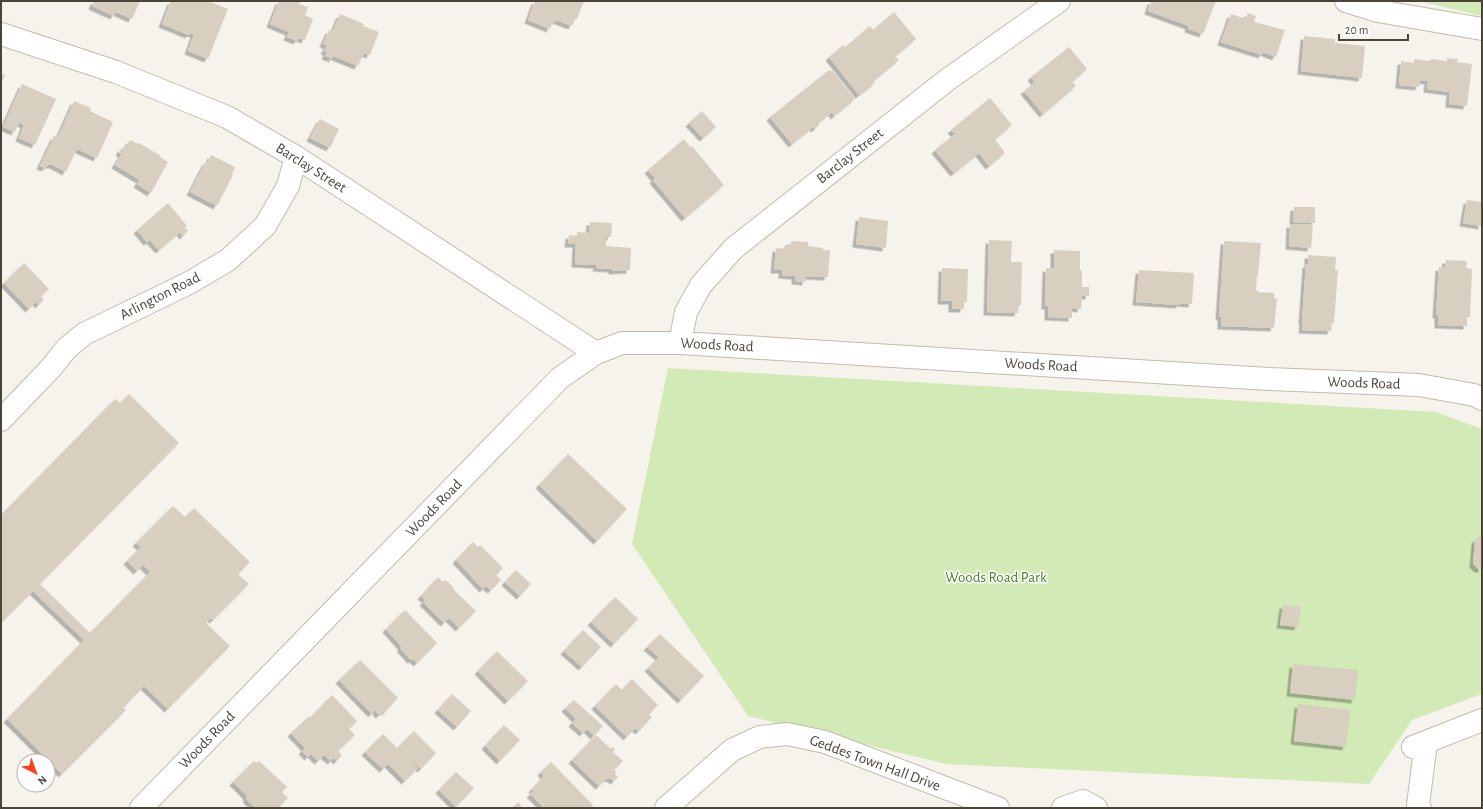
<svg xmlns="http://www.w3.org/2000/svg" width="1483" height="809" font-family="'Alegreya Sans',sans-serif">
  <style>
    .green { fill: #d2eab5 }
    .building { fill: #d8cfc1; filter: url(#shadow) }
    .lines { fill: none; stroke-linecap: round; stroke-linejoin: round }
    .minor-casing { stroke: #c2bbae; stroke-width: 24 }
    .minor { stroke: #fff; stroke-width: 22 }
    .labels { text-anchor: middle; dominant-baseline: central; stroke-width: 3; stroke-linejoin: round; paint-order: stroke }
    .street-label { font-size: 15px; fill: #4b4439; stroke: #fff }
    .park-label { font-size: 15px; fill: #4a7f2a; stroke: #fff }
  </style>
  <defs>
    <filter id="shadow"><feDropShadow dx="-3.5" dy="3.5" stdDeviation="0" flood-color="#0004"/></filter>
  </defs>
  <rect width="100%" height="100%" fill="#f6f3ec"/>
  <path class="green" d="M1419,1H1482V16Z
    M668,368L1436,412L1482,429V694L1412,720L1369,784L946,764L748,716L632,544Z"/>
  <path class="building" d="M94,1H140L132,19L116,12L114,16L92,6Z
    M171,1H208L228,9L208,59L188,51L194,34L190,33L189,35L162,24Z
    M279,1H300L299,4L308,7L305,15L313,19L305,40L299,38L297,41L287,37L289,32L270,24Z
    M535,1H584L577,19H575L572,26L556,20V22L553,21L550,29L528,20Z
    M1151,1H1216L1203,34L1188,29L1189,26L1148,11Z
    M894,12L916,39L895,56L899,60L873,81L875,83L859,95L829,57L843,45L845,47L870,26L873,30Z
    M1248,13L1256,16L1254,22L1285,30L1276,57L1263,52L1262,55L1221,42L1231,14L1246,19Z
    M340,14L364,24L363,26L379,32L370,55L364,53L358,66L333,56V59L325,56L327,52L324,51L327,45L323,44L329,30L333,31Z
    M1304,36L1335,39V43L1365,46L1362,78L1301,71Z
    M1069,47L1087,69L1072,82L1076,86L1043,114L1024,91L1035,82L1031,77Z
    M1447,58L1458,59L1457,62L1472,64L1467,106L1449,104L1450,92L1427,89L1428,81L1420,80L1419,87L1399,85L1401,61L1414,63V59L1430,61L1431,59L1447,61Z
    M829,70L830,71L832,70L855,99L834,116L832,112L818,123L819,125L815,129L813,127L792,144L770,117Z
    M1,74L5,75L1,83Z
    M22,84L56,99L35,145L19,138L24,125L19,122L15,132L3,127Z
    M990,98L1012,125L995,139L1005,153L989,166L979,153L954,173L935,150L955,134L951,130Z
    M74,101L91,108L90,111L113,122L97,158L77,149L66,172L53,165H48L45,168L40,166L54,136L58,137Z
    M702,111L716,127L703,138L689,123Z
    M320,119L339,129L330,148L310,138Z
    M684,139L690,147L692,146L724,185L685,218L653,180L655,178L648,170Z
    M130,140L138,144L139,143L161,156L160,157L168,162L151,193L137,184L140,180L115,165L122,154L119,152L122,148L124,150Z
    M211,155L235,167L232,174L233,175L217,206L190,192L206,161L208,162Z
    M1467,200L1482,202V226L1463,223Z
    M168,203L187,226L185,228L188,231L183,236L180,232L159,250L150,240L147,242L137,230Z
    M1294,207H1315V223L1293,222Z
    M859,217L888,221L886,248L856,244Z
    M590,222L612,223L611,237H606V246L631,248L630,270L612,271V269L596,268L597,265L575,264L576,244H568L569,235L577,236V232L589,233Z
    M1290,224L1313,225L1311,248L1289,246Z
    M989,240L1012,241L1011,262H1022L1021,305H1019L1018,313L987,312Z
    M791,241L808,242V246L823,248V250H830L828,277L806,276V282L795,281V276L782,275V270H774L776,248L784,249L785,245H791Z
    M1224,241L1261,243L1258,275H1257L1256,290L1258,291V292L1274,293V298L1277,299L1274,328L1221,326V317L1219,316Z
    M1054,250L1080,251V270L1082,271V287H1089V296H1082L1081,309L1072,308V318L1048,317V306H1045L1046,268L1054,269Z
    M1308,255L1336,257L1335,270H1338L1334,323H1332L1331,331L1302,330L1303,321H1302L1306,264H1308Z
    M1446,260L1467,261L1466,268L1472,269L1470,317H1467V326L1438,325V315H1436L1439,267L1445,268Z
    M24,263L49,289L41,296L44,299L39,305L36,302L29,309L4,283Z
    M942,268L968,269L967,302H964V309H952V301H941Z
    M1139,270L1194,273L1192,304L1180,303L1179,305L1136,302Z
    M129,394L179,443L40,584L90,633L150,572L143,565L137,571L127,561L141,547L136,543L173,506L185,517L194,508L250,562L238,574L249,584L213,620L211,618L206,623L230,646L168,709L144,686L123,708L126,710L62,774L7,719L84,640L33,591L1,623V515L115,399L120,403Z
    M568,454L627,509L597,541L539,485Z
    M1482,535V569H1478L1473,564L1475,540Z
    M473,542L478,547L480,545L503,568L496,575L501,580L491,590L486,586L483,589L456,560Z
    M516,570L531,584L520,596L505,582Z
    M438,577L443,582L445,580L448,582L454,588L453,589L476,611L459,628L449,618L444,623L423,602L426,600L421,596Z
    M615,597L638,619L614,644L591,622Z
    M1283,605L1301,607L1298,627L1280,625Z
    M405,610L437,643L417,663L413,659L411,660L400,648L402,647L386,629Z
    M583,630L601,647L582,667L564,651Z
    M660,634L704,676L681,700L648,668L659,657L647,647Z
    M497,651L528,681L508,701L478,671Z
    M360,660L398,698L385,712L384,711L379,715L375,710L372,714L339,680Z
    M1293,664L1358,670L1355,700L1290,693Z
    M632,679L658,705L649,714L652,717L639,731L635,728L627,737L595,706L616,684L622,690Z
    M452,694L471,711L457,727L438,710Z
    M332,695L357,721L349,729L355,735L338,751L342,755L337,761L334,758L331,761L324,755L318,761L311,754L308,757L302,751L305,748L291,733L309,716L310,718Z
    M574,700L603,726L594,736L587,729L583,733L572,723L576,719L565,708Z
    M1298,704L1350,710L1346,747L1294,741Z
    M504,725L520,740L500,761L485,746Z
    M414,731L436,753L421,769L398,747Z
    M383,734L418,768L405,781L388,764L383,769L365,752Z
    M596,735L611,749L613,747L615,750L613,752L623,761L614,770L616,772L615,774L618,777L614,781L610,778L608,779L607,778L599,786L572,760Z
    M254,761L257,763L259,761L287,787L282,792L288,798L278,808L255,807L247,800L246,795L233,782Z
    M551,762L593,805L590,808H544L530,794L534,791L532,789L544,776L541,772Z
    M456,772L474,788L456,807L439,790Z
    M518,802L523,808H512Z"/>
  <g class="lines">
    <defs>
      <path id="minor" d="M1346,1L1378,11L1482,29
        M1,34L116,72L227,117L296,157L596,353
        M680,343L686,312L701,285L733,249L947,80L1059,1
        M1,420L50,369L67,348L84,334L189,283L228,260L265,226L288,186L296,157
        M1413,747L1482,720
        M141,808L560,378L596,353L622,343H680L1269,379L1419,385L1474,395L1482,399
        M666,808L732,750L760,737L787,734L825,742L998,808
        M1063,808L1083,801L1096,808
        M1420,808L1418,805L1426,742"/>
    </defs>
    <use href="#minor" class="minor-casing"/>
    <use href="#minor" class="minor"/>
  </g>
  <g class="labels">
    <g class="street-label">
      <text transform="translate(850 156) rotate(-38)">Barclay Street</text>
      <text transform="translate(311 168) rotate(32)">Barclay Street</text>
      <text transform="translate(160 296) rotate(-27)">Arlington Road</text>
      <text transform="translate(717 345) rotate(3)">Woods Road</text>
      <text transform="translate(1041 365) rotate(3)">Woods Road</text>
      <text transform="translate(1364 383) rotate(2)">Woods Road</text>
      <text transform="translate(434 508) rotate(-46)">Woods Road</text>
      <text transform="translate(207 740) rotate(-46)">Woods Road</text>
      <text transform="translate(875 763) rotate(20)">Geddes Town Hall Drive</text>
    </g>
    <g class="park-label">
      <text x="996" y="577">Woods Road Park</text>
    </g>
  </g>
  <rect width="1483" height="809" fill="none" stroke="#4b4439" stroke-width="4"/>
  <g transform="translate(36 773) rotate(138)"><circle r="19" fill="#ffffff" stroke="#b7b4b0"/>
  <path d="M0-3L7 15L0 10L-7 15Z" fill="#fc3f1d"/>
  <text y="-6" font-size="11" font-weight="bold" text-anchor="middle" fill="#4b4439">N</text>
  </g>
  <path d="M1339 34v6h69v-6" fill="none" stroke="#4b4439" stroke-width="2"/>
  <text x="1345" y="34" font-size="12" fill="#4b4439" stroke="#ffffff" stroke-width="3" paint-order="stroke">20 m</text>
</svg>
